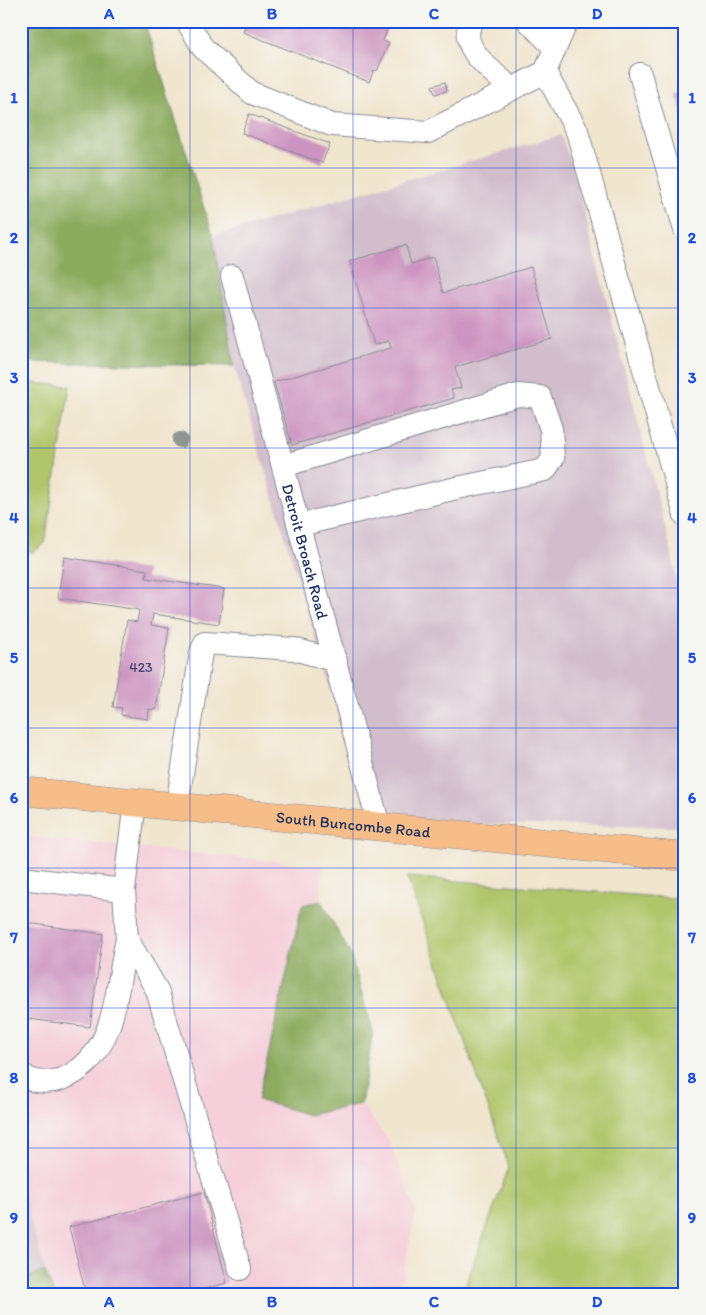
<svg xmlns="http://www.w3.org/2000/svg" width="706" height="1315" font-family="Itim,sans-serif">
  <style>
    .built { fill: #f5cfd9 }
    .industrial { fill: #d1bdcb }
    .green { fill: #b1c66b; stroke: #667a64 }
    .forest { fill: #8cab5f; stroke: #546d5e }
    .building { fill: #cc94c0 }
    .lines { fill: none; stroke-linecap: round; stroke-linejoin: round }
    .minor-casing { stroke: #868a96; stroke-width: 24 }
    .major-casing { stroke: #868a96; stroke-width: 29 }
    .minor { stroke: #fff; stroke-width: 22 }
    .major { stroke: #f7bd88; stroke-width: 28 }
    .tree { fill: #8f9692 }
    .grid { fill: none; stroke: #1d4ed8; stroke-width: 1; stroke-opacity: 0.55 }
    .labels { text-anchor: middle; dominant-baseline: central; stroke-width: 4; stroke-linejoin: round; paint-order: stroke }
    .number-label { font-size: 14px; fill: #474876 }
    .street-label { font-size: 16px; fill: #1b2f5e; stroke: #f6f6f2 }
    .neatline { fill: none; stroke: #1d4ed8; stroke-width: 2 }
    .grid-label { font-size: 16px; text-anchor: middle; font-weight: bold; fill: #1d4ed8 }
  </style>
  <rect width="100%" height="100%" fill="#f6f6f2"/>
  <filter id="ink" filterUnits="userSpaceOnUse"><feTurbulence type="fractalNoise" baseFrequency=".02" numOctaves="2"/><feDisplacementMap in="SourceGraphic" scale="10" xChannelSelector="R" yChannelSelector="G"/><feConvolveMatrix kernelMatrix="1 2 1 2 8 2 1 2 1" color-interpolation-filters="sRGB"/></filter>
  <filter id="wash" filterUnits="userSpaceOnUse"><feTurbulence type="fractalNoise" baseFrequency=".0096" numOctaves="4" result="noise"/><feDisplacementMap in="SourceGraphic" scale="20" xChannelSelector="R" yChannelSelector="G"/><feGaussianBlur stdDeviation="1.12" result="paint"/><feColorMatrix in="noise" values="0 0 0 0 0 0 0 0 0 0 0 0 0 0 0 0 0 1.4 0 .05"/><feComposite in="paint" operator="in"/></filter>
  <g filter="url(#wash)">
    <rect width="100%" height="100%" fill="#f0e5cd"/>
    <path class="built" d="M21,836L323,866L321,901L302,905L258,1100L309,1115L361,1104L389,1141L416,1211L399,1294H54L45,1271L21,1186Z"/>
    <path class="industrial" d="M561,135L572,165L672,554L685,642V827L371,823L234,366L213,236Z
      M21,1186L45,1271L21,1280Z"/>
    <path class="green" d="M21,382L70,386L45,543L33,552L21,550Z
      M407,877L685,899V1294H462L509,1167Z"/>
    <path class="forest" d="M21,21H144L213,236L234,366L21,362Z
      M321,901L350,953L373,1032L361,1104L309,1115L258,1100L302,905Z
      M45,1271L54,1294H21V1280Z"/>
    <g id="blocks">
      <path class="building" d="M247,21H374L388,27L383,41L389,43L377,71L374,70L369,82L243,32Z
        M685,25V41L681,42L677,26Z
        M445,82L447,91L435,94L432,86Z
        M685,85V121H684L676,93L683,92L681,86Z
        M249,114L330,144L322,163L242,133Z
        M406,245L411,264L433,257L443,293L531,267L552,339L455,367L461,388L451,390L454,398L292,445L274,382L391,348L389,341L374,345L350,261Z
        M64,557L147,570L146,578L224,589L219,624L153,614L151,625L169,628L156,710L149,709L148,719L121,715L122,708L113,707L127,620L137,622L139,610L58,598Z
        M21,922L103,934L90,1027L21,1018Z
        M204,1192L227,1283L186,1294H86L69,1227Z"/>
    </g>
  </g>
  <g filter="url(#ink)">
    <use href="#blocks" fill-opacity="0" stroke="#868a96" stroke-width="1"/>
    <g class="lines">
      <defs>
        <g id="minor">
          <path d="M187,21L203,48L252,93L332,125L428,132L545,72L567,21"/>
          <path d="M473,21C453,45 497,75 512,89"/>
          <path d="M528,21L555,48"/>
          <path d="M545,72L577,131L685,515"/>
          <path d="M640,74L685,230"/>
          <path id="s1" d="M232,276L379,826"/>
          <path d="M283,466L518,395L540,397L551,429L553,458L545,470L457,488L299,525"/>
          <path d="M135,802L124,890L127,939L157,990L240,1269"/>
          <path d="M177,806L201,652L205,643L294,649L336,661"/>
          <path d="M21,878L124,890"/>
          <path d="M21,1073C30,1082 41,1083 53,1081C61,1080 66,1078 74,1073C118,1045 116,985 127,939"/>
        </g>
        <g id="major">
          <path id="s2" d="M21,791L685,857"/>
        </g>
      </defs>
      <use href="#minor" class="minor-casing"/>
      <use href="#major" class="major-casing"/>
      <use href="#minor" class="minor"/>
      <use href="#major" class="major"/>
    </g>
    <circle class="tree" cx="180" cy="440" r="8"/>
  </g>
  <path class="grid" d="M190,21V1294M353,21V1294M516,21V1294M21,168H685M21,308H685M21,448H685M21,588H685M21,728H685M21,868H685M21,1008H685M21,1148H685"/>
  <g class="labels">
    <g class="number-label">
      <text x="141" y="667">423</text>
    </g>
    <g class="street-label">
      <text stroke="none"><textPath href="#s1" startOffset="285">Detroit Broach Road</textPath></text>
      <text stroke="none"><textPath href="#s2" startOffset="334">South Buncombe Road</textPath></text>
    </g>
  </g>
  <rect width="706" height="1315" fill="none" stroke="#f6f6f2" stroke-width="55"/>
  <rect x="28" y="28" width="650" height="1260" class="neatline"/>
  <g class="grid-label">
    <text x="109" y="19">A</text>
    <text x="272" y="19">B</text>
    <text x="434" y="19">C</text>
    <text x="597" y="19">D</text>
    <text x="14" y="103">1</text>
    <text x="692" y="103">1</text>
    <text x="14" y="243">2</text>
    <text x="692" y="243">2</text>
    <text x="14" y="383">3</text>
    <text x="692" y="383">3</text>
    <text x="14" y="523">4</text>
    <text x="692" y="523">4</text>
    <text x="14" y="663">5</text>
    <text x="692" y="663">5</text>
    <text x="14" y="803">6</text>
    <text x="692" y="803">6</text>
    <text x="14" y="943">7</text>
    <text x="692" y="943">7</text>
    <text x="14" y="1083">8</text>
    <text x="692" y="1083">8</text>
    <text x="14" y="1223">9</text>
    <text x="692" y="1223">9</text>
    <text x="109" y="1307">A</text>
    <text x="272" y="1307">B</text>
    <text x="434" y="1307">C</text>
    <text x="597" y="1307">D</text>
  </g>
</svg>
